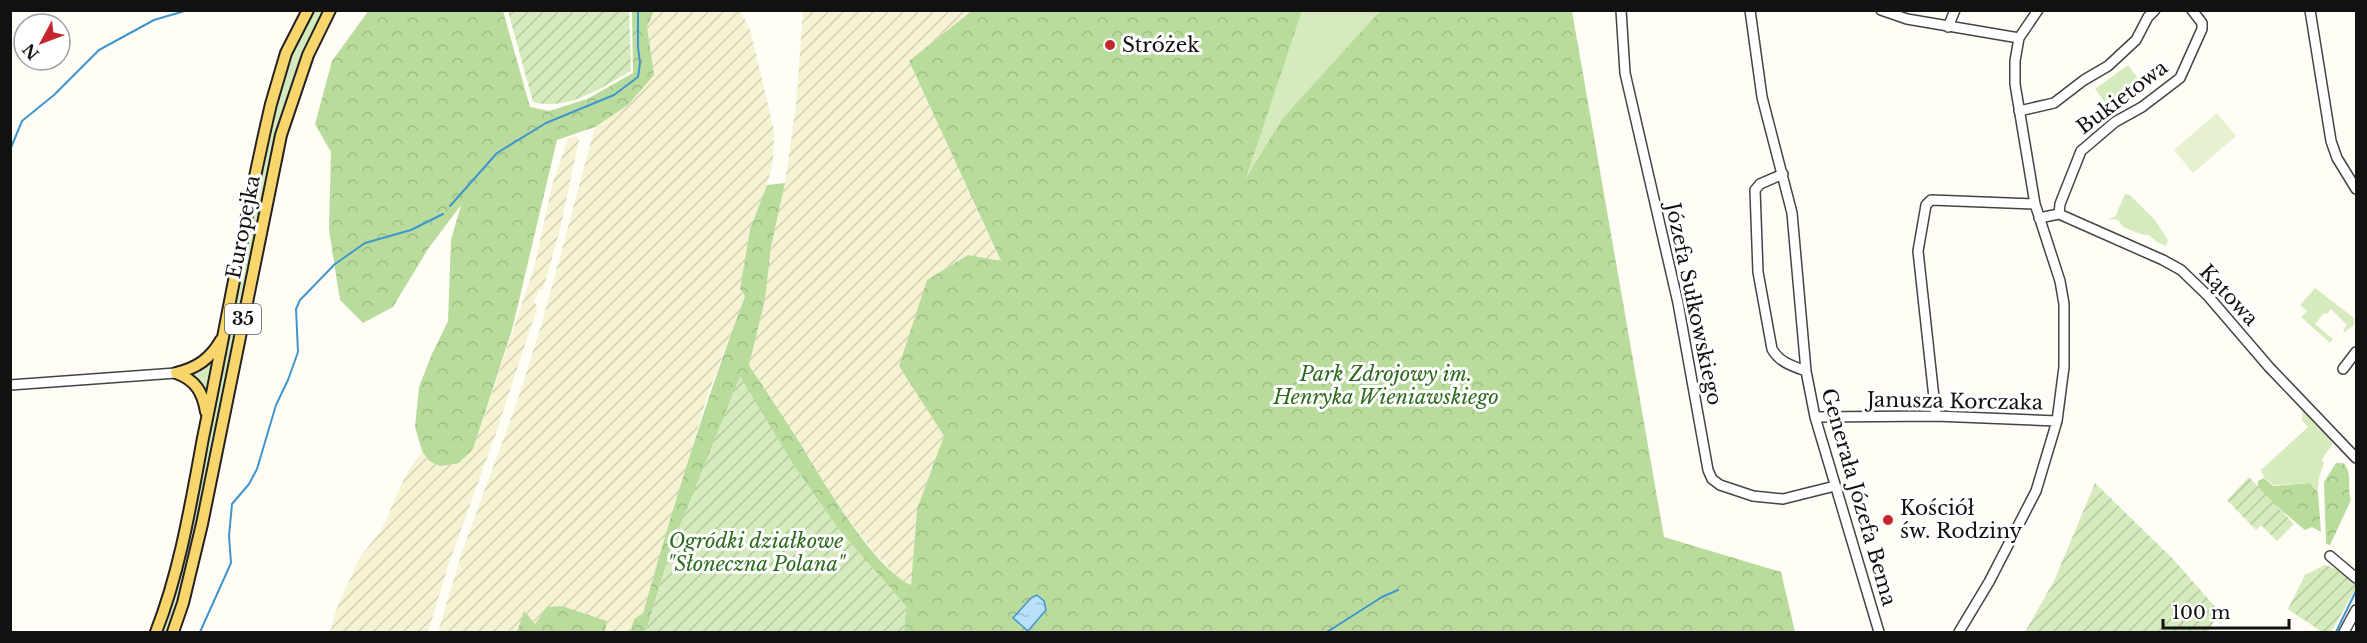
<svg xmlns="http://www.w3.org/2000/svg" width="2367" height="643" font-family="'Libre Baskerville',serif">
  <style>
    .farmland { fill: url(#farmland-furrows) }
    .grass { fill: #d5ebbd }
    .forest { fill: url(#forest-crowns) }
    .garden { fill: url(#garden-furrows) }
    .pitch { fill: #e6f2cf }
    .water { fill: url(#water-ripples); stroke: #3f96cf; stroke-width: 1.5 }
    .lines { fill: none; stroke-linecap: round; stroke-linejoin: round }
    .stream { stroke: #3f96cf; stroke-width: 2 }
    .minor-casing { stroke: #444; stroke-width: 12 }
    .major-casing { stroke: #222; stroke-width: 14 }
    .minor { stroke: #fff; stroke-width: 9 }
    .major { stroke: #f9d66b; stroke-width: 10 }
    .poi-dot { fill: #c4262e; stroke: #fff; stroke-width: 2 }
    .labels { text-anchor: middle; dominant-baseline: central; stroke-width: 6; stroke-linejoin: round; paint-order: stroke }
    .shield { fill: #fff; stroke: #585858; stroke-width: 1.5 }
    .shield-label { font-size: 18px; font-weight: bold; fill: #111 }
    .poi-label { font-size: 20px; fill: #111; stroke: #fff; text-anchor: start }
    .street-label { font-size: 20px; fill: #111; stroke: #fff }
    .park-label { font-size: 20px; font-style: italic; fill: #2f6b1f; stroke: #fff }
  </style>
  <defs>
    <pattern id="farmland-furrows" width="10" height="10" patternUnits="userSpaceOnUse" patternTransform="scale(1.5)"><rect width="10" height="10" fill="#f6f3d4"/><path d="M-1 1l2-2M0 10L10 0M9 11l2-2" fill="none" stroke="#d2cfb5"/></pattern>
    <pattern id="forest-crowns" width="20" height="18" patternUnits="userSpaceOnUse" patternTransform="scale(1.5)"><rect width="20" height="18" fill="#b9dc9c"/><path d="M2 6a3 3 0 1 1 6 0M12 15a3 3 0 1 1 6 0" fill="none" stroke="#9ebc85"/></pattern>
    <pattern id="garden-furrows" width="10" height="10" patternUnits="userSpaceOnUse" patternTransform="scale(1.5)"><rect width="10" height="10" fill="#d5ebbd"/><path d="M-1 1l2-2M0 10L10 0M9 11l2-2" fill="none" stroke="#b6c8a1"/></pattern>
    <pattern id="water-ripples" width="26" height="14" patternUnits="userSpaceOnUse" patternTransform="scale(1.5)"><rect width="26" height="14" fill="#b9e0f7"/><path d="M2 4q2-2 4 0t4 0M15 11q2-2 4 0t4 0" fill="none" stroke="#9ebfd3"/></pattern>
  </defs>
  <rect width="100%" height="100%" fill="#fffdf5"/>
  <path class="farmland" d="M654,11H740L750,29L774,130L773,162L767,185L750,229L740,289L745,296L707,397L643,613L634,619L630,632H605L607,621L535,624L524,612L517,632H438L462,552L518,399L542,323L595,127L628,105L647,27Z
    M803,11H973L909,61L1001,262L899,366L944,436L917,509L911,586L899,579L872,550L839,506L749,364L765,300L771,247L785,183L796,105Z
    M576,136L579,140L560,229L543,290L539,291L534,300L537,308L495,436L450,560L428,632H330L336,610L360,557L381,531L405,477L422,451L429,461L473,449L534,268L553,182L568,139Z"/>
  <path class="grass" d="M315,11H324L296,68L277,126L196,524L177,602L167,632H162L172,601L191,523L271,123L291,56Z
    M1302,11H1380L1244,181Z
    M2128,65L2145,88L2112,112L2095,89Z
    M2125,194L2130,195L2155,220L2168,240L2166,246L2157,242L2149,235L2140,234L2123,227L2118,220L2108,219L2115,217Z
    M2315,288L2354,318V325L2345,332L2343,330L2347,325L2331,309L2327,314L2324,313L2315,324L2333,339L2330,343L2301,317L2307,311L2300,305Z
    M213,359L214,360L207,393L199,381L190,374L202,368Z
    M2303,410L2332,440V445L2322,459L2324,463L2319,478L2318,491L2310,483L2273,485L2264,477L2261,470L2308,427L2302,420Z"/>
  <path class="forest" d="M369,10L503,11L530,107L549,111L587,99L633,73L632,11H654L647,27L654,75L628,105L595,127L557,140L512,330L473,449L459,463L440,466L429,461L422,451L415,427L419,387L432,354L448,321L451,240L461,205L428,249L393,307L363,323L340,300L329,230L331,152L315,124L332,61Z
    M973,10L1302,11L1246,178L1283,118L1380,11H1572L1664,537L1781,572L1795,632H904L906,606L839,530L798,472L671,548L646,632H630L634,619L643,613C673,506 706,400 745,296L740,289L750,229L767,185L785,183L771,247L765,300L749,365C766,391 784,418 801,445C823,481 874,569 911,585L917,509L944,436L899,366L927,280L968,255L1001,261L909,61Z
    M2336,463H2343C2354,474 2346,487 2351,500L2330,545L2326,544L2324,482Z
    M2264,478L2273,486L2310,483L2318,492L2321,532L2312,527L2305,530L2300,526L2258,490V481Z
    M562,606L607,621L605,632H517L524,611L535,624L547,607Z"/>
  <path class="garden" d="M508,11H629L631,71C600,88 570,111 533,102Z
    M740,376L798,472L839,530L906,606L904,632H646L671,548Z
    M2249,477L2294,524L2277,541L2261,525L2256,530L2227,500Z
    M2095,483L2173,559L2219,611L2208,632H2025L2054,581Z
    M2325,565L2339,570L2356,584V588L2331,632H2322L2288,609L2305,575Z"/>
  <path class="pitch" d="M2217,113L2236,136L2193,173L2174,150Z"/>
  <path class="water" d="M1037,595L1044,601L1046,610L1028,631L1013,618L1031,598Z"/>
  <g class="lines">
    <path class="stream" d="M10,150L22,121L54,95L99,50L154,20L188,10
      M450,206L497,153L546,123L614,95L638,77L640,63L638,47V10
      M200,632L231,563L229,536L232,504L249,484L257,469L276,405L288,380L298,352L296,309L300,300L335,264L365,243L411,230L443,214
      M1327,632L1382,597L1398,590
      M2336,632L2356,591"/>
    <defs>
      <path id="minor" d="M1621,10L1625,73L1678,303L1708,470L1712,479L1720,485L1753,496L1783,499L1835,486
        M1750,10L1762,97L1792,213L1806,371L1815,417L1879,632
        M1881,10L1907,19L2019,38
        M2310,10L2331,141L2337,158L2356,189
        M1948,27L1955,10
        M2019,111L2054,103L2084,80L2108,66L2136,40L2148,17L2155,10
        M1783,174L1760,184L1755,190L1758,272L1772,349C1779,362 1792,366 1806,371
        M2059,214L2060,204L2081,151L2115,122L2142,107L2180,78L2202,29V23L2192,10
        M2039,218L2059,214L2163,260L2181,270L2208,296L2269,367L2356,458
        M2343,369L2356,352
        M10,385L176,373
        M1936,416L1918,251L1926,205L1931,200L2035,204
        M1815,417L1936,416L2057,421
        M2330,556L2356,578
        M1959,632L1989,582L2036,491L2057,421L2064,367V304L2060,281L2035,204L2015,84V61L2019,38L2038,10
        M2344,632L2356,610"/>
      <path id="major" d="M176,373C197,368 210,359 221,340
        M176,373C196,380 203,393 206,412
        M156,632C180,571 191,503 203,438C226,327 245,215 271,104L286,53L308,10
        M173,632L183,603L202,524L281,135L308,55L330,10"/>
    </defs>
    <use href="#minor" class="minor-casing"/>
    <use href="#major" class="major-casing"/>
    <use href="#minor" class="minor"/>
    <use href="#major" class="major"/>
  </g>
  <g class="poi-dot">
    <circle cx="1110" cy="45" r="6"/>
    <circle cx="1888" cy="520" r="6"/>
  </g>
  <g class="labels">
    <rect class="shield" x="225" y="304" width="36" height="30" rx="4.5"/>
    <g class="shield-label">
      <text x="243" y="319">35</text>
    </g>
    <g class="poi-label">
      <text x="1122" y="45">Stróżek</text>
      <text x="1900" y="508">Kościół<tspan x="1900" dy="23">św. Rodziny</tspan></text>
    </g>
    <g class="street-label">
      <text transform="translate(2122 97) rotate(-37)">Bukietowa</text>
      <text transform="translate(243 227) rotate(-79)">Europejka</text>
      <text transform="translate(2229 295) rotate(47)">Kątowa</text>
      <text transform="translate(1694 304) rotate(78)">Józefa Sułkowskiego</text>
      <text transform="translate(1955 401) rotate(1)">Janusza Korczaka</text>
      <text transform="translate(1859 497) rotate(74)">Generała Józefa Bema</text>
    </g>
    <g class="park-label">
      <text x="1386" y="374">Park Zdrojowy im.<tspan x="1386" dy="23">Henryka Wieniawskiego</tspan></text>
      <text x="756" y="541">Ogródki działkowe<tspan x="756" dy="23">"Słoneczna Polana"</tspan></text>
    </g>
  </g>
  <rect width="2367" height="643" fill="none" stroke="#111111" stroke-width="24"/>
  <g transform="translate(42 42) rotate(229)"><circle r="28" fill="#ffffff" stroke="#a0a0a0" stroke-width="1.5"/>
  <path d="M0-4.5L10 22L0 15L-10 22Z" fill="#c4262e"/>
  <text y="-9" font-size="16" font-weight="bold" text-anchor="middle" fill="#111111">N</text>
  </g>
  <path d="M2163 619v9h126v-9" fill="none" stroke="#111111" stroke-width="3"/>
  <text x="2172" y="619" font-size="18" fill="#111111" stroke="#ffffff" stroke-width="4.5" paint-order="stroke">100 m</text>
</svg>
